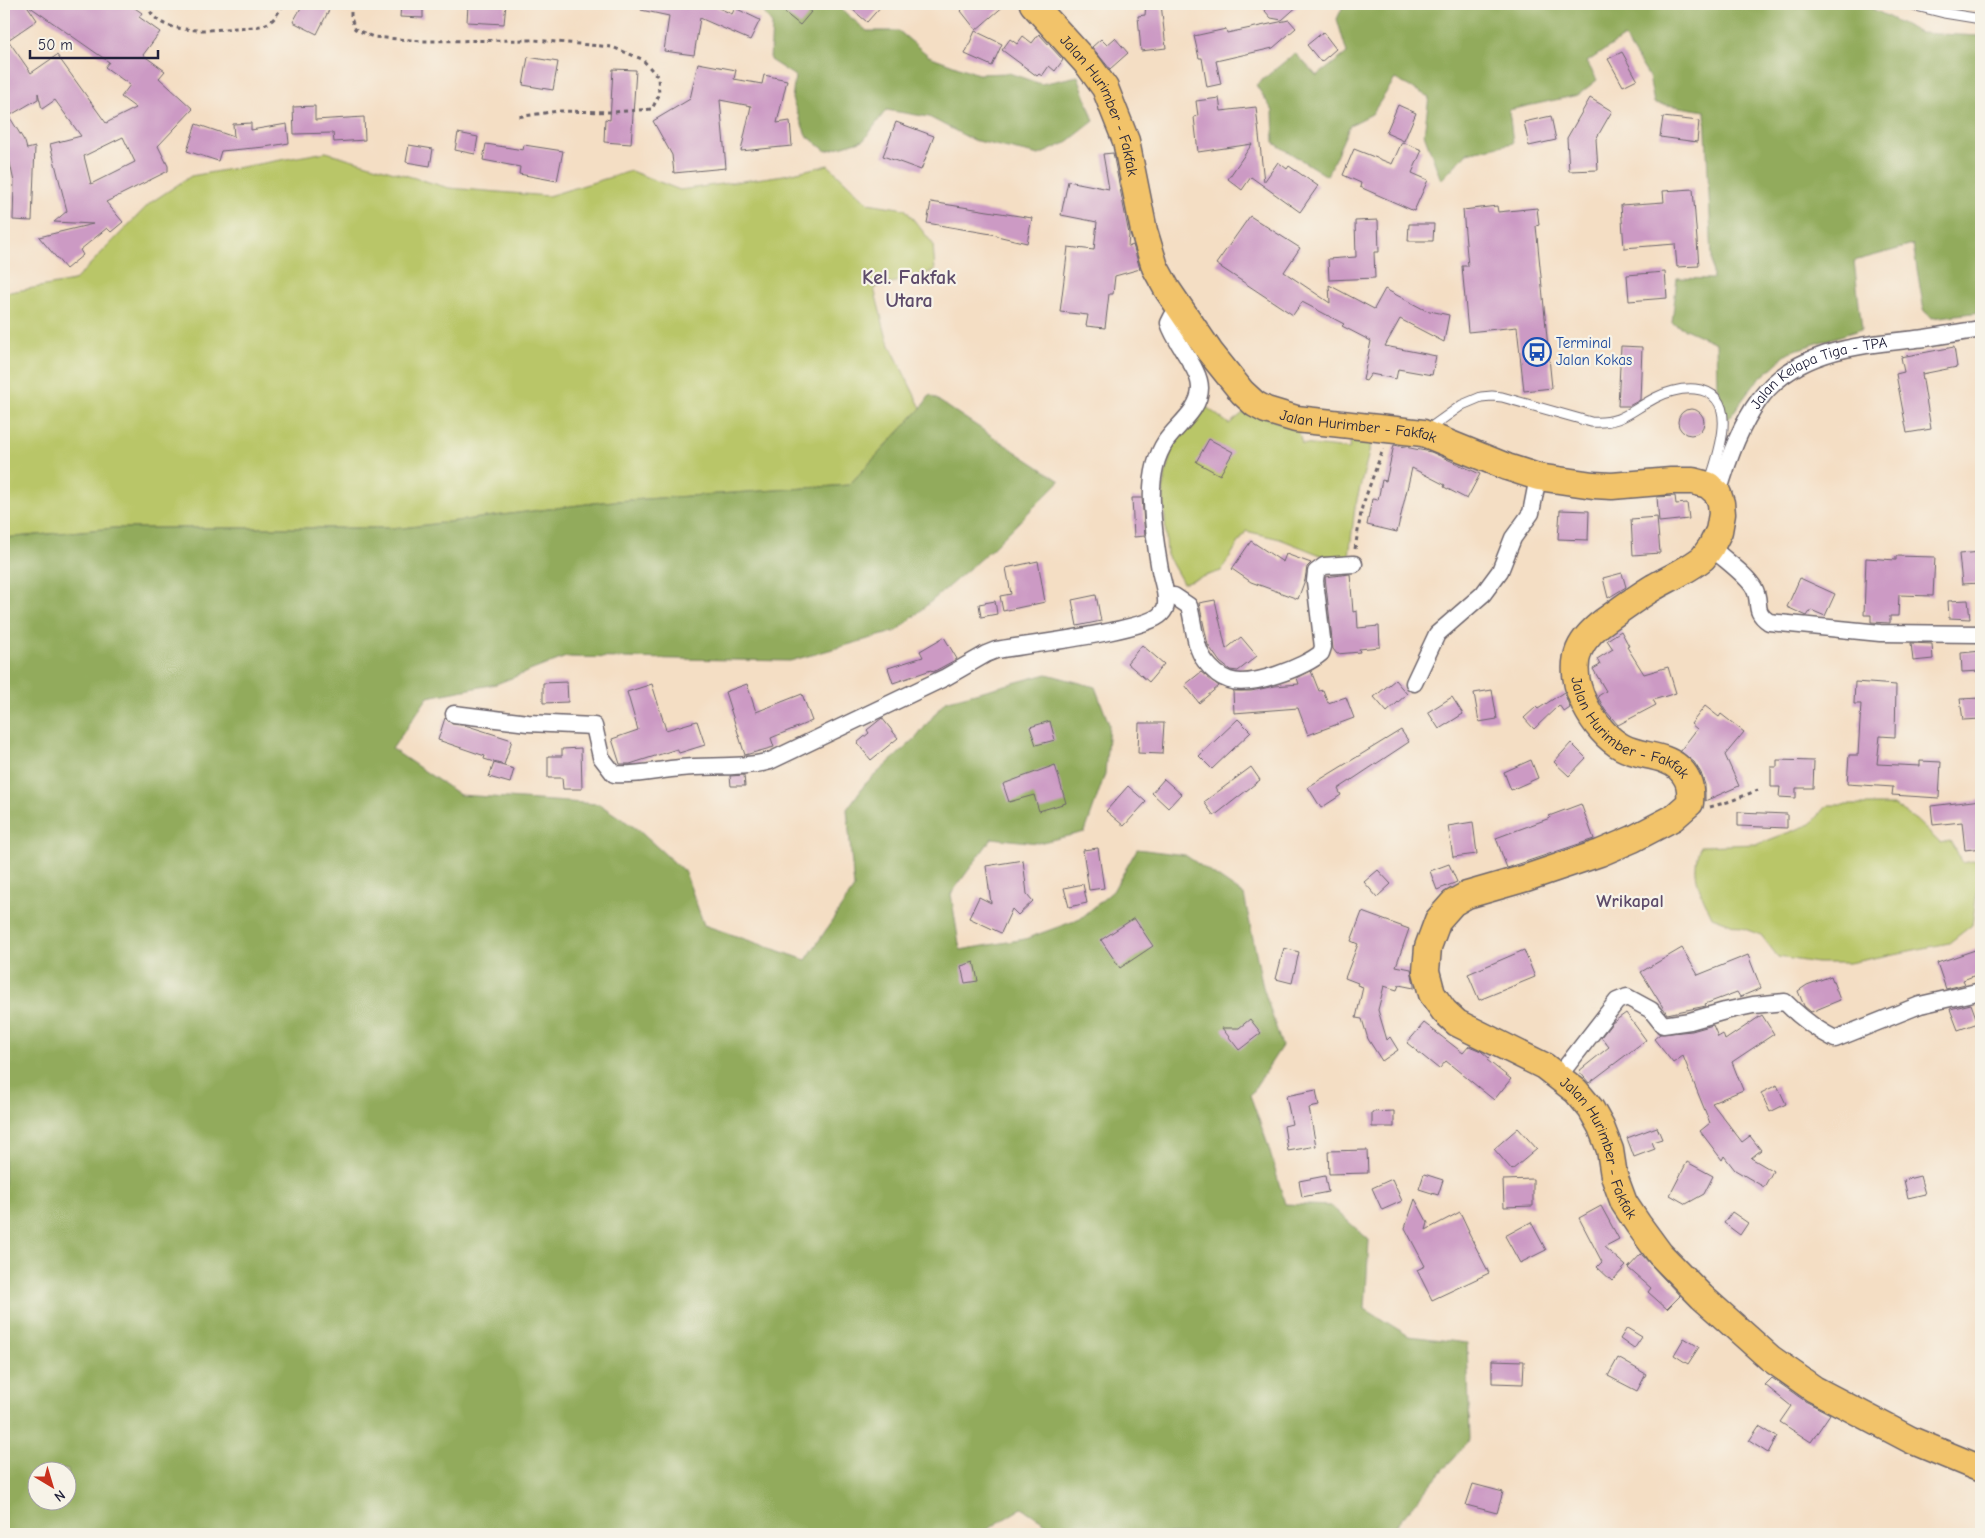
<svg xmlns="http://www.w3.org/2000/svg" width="1985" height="1538" font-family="'Comic Neue',sans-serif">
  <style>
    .green { fill: #b9c667; stroke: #6e7451 }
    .forest { fill: #92ab5c; stroke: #5a664c; fill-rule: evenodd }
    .building { fill: #cc9ac4; fill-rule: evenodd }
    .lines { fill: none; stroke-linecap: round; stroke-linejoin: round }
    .lane-casing { stroke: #6c646b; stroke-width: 11 }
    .street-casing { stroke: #6c646b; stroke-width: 19 }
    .primary-casing { stroke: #6c646b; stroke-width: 29 }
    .path { stroke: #6c646b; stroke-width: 3; stroke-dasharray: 4 4; stroke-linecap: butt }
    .lane { stroke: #fff; stroke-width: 9 }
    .street { stroke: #fff; stroke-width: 16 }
    .primary { stroke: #f2c36a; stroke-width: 26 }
    .labels { text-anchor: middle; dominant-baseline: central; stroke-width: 4.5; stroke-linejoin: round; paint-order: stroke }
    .street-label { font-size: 15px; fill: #22223b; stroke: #f7f3e8 }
    .transit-label { font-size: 15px; fill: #164399; stroke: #f7f3e8; text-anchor: start }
    .quarter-label { font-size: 18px; font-weight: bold; fill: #5e4c6b; stroke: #f7f3e8 }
    .district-label { font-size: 20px; font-weight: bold; fill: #5e4c6b; stroke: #f7f3e8 }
  </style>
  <rect width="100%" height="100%" fill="#f7f3e8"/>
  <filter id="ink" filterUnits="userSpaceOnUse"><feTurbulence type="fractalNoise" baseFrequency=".02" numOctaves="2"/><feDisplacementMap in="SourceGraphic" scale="10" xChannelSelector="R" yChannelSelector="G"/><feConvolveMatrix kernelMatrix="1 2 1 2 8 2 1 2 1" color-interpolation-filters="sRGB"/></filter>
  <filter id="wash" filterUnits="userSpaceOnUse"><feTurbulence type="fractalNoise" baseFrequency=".0096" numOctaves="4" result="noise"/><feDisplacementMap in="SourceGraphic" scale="20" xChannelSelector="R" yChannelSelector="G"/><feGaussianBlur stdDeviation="1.12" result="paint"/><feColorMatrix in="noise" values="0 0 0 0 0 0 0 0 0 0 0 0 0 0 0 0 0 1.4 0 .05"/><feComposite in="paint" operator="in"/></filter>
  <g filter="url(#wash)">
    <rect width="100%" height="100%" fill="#f4dec4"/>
    <path class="green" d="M326,152L449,188L548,196L631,171L680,190L784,175L828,165L868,203L905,209L933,244L935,271L874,288L887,339L921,408L849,485L602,502L403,528H114L4,538V291L10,292L74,281L150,203L191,176Z
      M1205,406L1229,424L1247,410L1298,430L1302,444L1349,449L1352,438L1372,441L1355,507L1349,557L1323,556L1280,539L1246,531L1221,571L1183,583L1167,555L1163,486L1172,447Z
      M1828,805H1893L1916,820L1940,843L1950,841L1963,863L1981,859V892L1977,893L1972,925L1949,943L1849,963H1817L1778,957L1761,935L1712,917C1700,891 1690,875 1700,846L1758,844L1811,824Z"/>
    <path class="forest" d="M753,4H842V10L867,31H899L929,56L978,74L1009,73L1041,84L1078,76L1094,121L1066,143L1039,155L973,140L929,117L886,110L864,140L826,151L806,135L792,99L795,76L770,60L772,24L758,4Z
      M1344,4H1863L1920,33L1981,36V312L1932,318L1924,311L1913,245L1854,261L1862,329L1789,352L1754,384L1727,421L1717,386L1716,343L1672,323L1677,278L1713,279L1705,111L1654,103L1649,77L1624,37L1587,62L1597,80L1578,95L1509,110L1513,143L1467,153L1441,180L1424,134L1429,97L1395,79L1372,114L1350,125L1327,176L1274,143L1273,111L1256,85L1295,53L1317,76L1347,53L1337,19Z
      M930,395L1060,481L994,547L897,631L790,661L566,657L496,684L428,697L392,749L460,795L599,804L637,829L685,872L704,925L806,960L854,888L847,809L865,784L916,738L945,701L1047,674L1095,687L1109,724L1105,774L1085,832L1038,843L992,838L951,894L960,950L1025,939L1080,919L1113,891L1137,849L1185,855L1244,895L1263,987L1282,1046L1250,1095L1267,1142L1285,1204L1331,1206L1369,1240L1365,1309L1409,1336L1467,1343L1470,1439L1388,1534H1063L1022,1508L980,1534H4V538L114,528H403L602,502L849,485L921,408ZM38,1470H68V1500H38Z"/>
    <g id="blocks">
      <path class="building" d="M4,4H129L142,13L139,17L160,32L143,55L165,71L159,78L193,109L158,146L168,166V171L106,202L123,222L111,232L107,228L80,250L83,255L66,269L39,237L93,224L54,222L67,211L50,144L81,136L55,100L42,109L38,93V99L9,116L25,142L27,149L35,147L32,221L13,220L14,182L7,149L4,151ZM26,4L109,62L105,67L130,85L121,97L136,108L106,123L57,55L31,73L8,40L37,20ZM123,137L135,162L91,184L84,156Z
        M303,4H332L317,34L293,22Z
        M401,4H423V18L400,17Z
        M468,4H506L504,24L467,22Z
        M642,4H710L732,14L735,8L760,20L750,40L700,18L694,55L664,51L669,16L641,10Z
        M774,4H800L811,12L800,25Z
        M846,4H883L867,22Z
        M957,4H1006L976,30L961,11L962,10Z
        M1146,4H1161L1166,48L1141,51L1138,16L1145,15Z
        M1259,4H1300L1282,20L1271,18Z
        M1289,20L1296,28L1273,48L1216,61L1221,84L1207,87L1202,58H1199L1194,36L1226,29L1227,33Z
        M975,31L1002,44L992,66L965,54Z
        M1323,32L1336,49L1321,62L1307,45Z
        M1039,34L1063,60L1055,71L1049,66L1042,76L1039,74L1037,76L1002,50L1010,39L1017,44L1023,36L1032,43Z
        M1115,38L1128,53L1110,69L1092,47L1101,39L1107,45Z
        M1622,52L1637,79L1623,86L1608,59Z
        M528,57L558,62L553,90L523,85Z
        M698,63L736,70L734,79L762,84L764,75L787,80L777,123L790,121L792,146L741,151L751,106L720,100L726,168L674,173L672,155L653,121L690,99Z
        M613,69L636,70L631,144L604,142L605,119L610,120Z
        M1219,98L1221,111L1256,107L1264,182L1278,162L1287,169L1289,166L1318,186L1300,212L1251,177L1242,190L1228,179L1252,144L1198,152L1194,117L1198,116L1196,101Z
        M1590,98L1612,111L1596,139L1598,170L1569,171L1567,138Z
        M1398,105L1416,113L1404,141L1386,133Z
        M315,106V120L364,117L365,140L334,142L333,133L294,134L293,107Z
        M1551,116L1556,140L1529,146L1524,122Z
        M1663,117L1699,121L1697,142L1660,137Z
        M896,122L934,136L921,170L883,156Z
        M251,123V130L287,124L289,143L265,147L221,151L218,161L187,151L196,124L234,137L233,124Z
        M458,133L478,137L475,154L455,150Z
        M1402,142L1422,150L1412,173L1428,180L1414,211L1360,187L1361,183L1343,175L1354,149L1392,164Z
        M486,144L523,150L524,145L563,151L557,181L519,174L520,167L483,160Z
        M409,145L433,149L430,166L406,162Z
        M1113,153L1129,234L1128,247L1133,245L1140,269L1115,276L1113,294H1109L1105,328L1086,326L1088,315L1060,312L1068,247L1094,250L1097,222L1061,215L1068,181L1109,189L1103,154Z
        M1693,189L1699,266L1677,267L1675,244L1624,248L1621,205L1664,202L1663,191Z
        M931,202L1032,218L1027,243L997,236V235L927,223Z
        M1497,206L1498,212L1537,208L1539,225L1536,226L1552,388L1524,391L1517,327L1468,332L1462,266H1468L1463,210Z
        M1250,216L1300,248L1284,272L1330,303L1329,285L1374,309L1385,289L1425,310L1449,315L1444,342L1400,319L1385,346L1436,356L1432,375L1398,369L1396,379L1371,374L1366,381L1363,380L1371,341L1342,326L1344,324L1302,302L1293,315L1216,264Z
        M1378,220L1379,252H1374L1375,278L1329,280L1328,259L1356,257L1355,221Z
        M1409,224H1434L1433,241H1408Z
        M1665,272L1667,298L1629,301L1627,275Z
        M1621,346L1642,347L1640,400L1629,406H1618Z
        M1954,347L1957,367L1922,374L1931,429L1907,433L1896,374L1904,372L1901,357Z
        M1678 422a13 13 0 1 1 26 0a13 13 0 1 1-26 0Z
        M1209,439L1233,452L1220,475L1196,462Z
        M1394,445L1431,452L1480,474L1467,499L1444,487L1445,485L1412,468L1397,532L1367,525L1372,499L1378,500L1382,480L1386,481Z
        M1675,496L1676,504L1687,503L1689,519L1659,522L1657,497Z
        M1132,498H1142L1145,536L1134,537Z
        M1560,510L1589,511L1588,540L1558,539Z
        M1657,517L1660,553L1633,555L1631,519Z
        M1251,541L1283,562L1286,554L1311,563L1307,567L1305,580L1298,599L1251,582L1232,569Z
        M1981,552V583L1962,584L1959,554Z
        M1896,556L1935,557L1933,596L1899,595L1898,616H1890V623L1871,622V615H1864L1866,558L1896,560Z
        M1038,561L1045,602L1003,611L1000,596L1011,594L1006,568Z
        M1622,573L1626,587L1608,598L1603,578Z
        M1350,574L1353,612L1357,611L1358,628L1379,626L1380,647L1359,649L1360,652L1337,654L1333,649L1325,577Z
        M1800,578L1835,594L1825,616L1811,610L1807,616L1787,607Z
        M1096,595L1101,621L1077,626L1072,600Z
        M1215,600L1226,649L1241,637L1257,656L1238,671L1230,670L1220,662L1208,645L1199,603Z
        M1968,600L1970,619L1949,618L1948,601Z
        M995,601L997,614L981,617L979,604Z
        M1621,631L1629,646L1627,647L1644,674L1668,667L1676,693L1653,700L1656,705L1618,725L1605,710L1599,699L1598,696L1606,691L1593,669L1600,665L1597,659L1613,649L1607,640Z
        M944,637L957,659L933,672L931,670L893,683L888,668L923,657L920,651Z
        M1911,643L1932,644L1933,659L1913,661Z
        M1142,645L1164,664L1149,682L1127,663Z
        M1981,651V671L1962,672L1961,653Z
        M1311,671L1319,691L1323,690L1328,703L1346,697L1354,718L1308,735L1298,708L1234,713L1233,691H1251L1275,686L1299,684L1297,678Z
        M1201,672L1219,686L1199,703L1185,685Z
        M1395,680L1407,694L1387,712L1374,697Z
        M567,682L568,702L543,703V683Z
        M1855,682L1896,685L1895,737L1880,736L1877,764L1920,766V761L1941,762L1939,798L1892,795L1893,787L1847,784L1849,755H1858L1861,704H1854Z
        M652,684L666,730L697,721L705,745L679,753L677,749L630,764H620L612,739L638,730L627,692Z
        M747,684L756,712L802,694L812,721L771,738L774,747L745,755L725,692Z
        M1492,690L1497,719L1479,722L1474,693Z
        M1564,692L1570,708L1564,712L1559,705L1534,729L1524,718L1536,707L1538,709Z
        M1452,697L1463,714L1439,729L1428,712Z
        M1981,698V719L1963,720L1960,699Z
        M1705,706L1719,717L1721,714L1744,732L1725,755L1739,786L1705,801V785L1701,773L1694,762L1680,751L1697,729L1691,724Z
        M445,718L452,724L468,726L512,740L504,765L484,759L485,756L438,740Z
        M882,718L898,738L871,760L857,743L869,733L867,730Z
        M1238,719L1251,732L1212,769L1199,756Z
        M1050,721L1055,740L1036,745L1030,727Z
        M1139,723H1164L1162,754L1138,753Z
        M1401,730L1409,742L1338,789L1341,795L1321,808L1308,787Z
        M1571,743L1586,758L1569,776L1554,762Z
        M581,748L582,789H563L562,778H548V756H562V749Z
        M1531,760L1538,778L1511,790L1504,772Z
        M1777,760L1814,761L1813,788H1796V798L1779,797L1780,787H1771V767H1777Z
        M494,763L514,769L510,783L489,777Z
        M1055,765L1066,803L1039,811L1034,795L1009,802L1003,784Z
        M1251,767L1260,780L1214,816L1204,802Z
        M744,775L745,786H731L730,776Z
        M1164,779L1181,794L1168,808L1152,793Z
        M1128,786L1146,802L1124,826L1106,811Z
        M1981,800V848L1965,850L1962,822L1933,825L1931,806Z
        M1581,804L1594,839L1507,868L1496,838L1550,818L1549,816Z
        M1738,812L1787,814V828L1738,826Z
        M1473,822L1477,854L1453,857L1448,826Z
        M1098,848L1104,888L1089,890L1083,850Z
        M1023,860L1027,894L1033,901L1018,915L1012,909L1001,933L969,918L979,897L991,903L986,866Z
        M1449,864L1457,882L1437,890L1430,871Z
        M1378,870L1391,884L1377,897L1364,882Z
        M1083,884L1087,903L1069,907L1064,888Z
        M1362,912L1409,929L1396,966L1411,969L1414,985V988L1399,985L1397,990L1384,986L1378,1010L1387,1040L1390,1037L1398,1050L1382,1061L1368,1039L1362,1019L1356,1018L1363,987L1357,985L1358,983L1345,978L1358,944L1351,941Z
        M1134,918L1153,946L1120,968L1101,940Z
        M1284,948L1299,952L1292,983L1276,979Z
        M1682,948L1698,975L1748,955L1761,988L1740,997L1737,992L1705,1004L1706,1006L1667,1014L1641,972Z
        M1981,948V973L1963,980L1965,984L1946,989L1937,963Z
        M1524,950L1535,977L1479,1000L1468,974Z
        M974,962L978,981L965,983L961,966Z
        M1831,976L1840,1000L1811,1012L1804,1006L1798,991L1807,985Z
        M1971,1004L1978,1023L1958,1030L1950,1009Z
        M1626,1013L1646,1040L1589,1083L1579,1071L1609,1047L1601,1037L1612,1023Z
        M1762,1015L1774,1034L1732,1062L1743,1090L1712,1103L1742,1142L1750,1136L1761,1150L1751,1158L1773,1171L1764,1187L1735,1170L1724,1156L1722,1160L1700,1131L1710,1123L1683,1056L1673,1063L1654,1039L1660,1034L1692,1031L1713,1025L1718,1037L1723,1034L1725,1040Z
        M1250,1019L1261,1033L1239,1050L1222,1028H1239Z
        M1424,1023L1463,1053L1469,1046L1481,1051L1489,1058L1487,1060L1511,1079L1494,1100L1446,1061L1439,1069L1407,1043Z
        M1777,1085L1786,1104L1770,1112L1761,1093Z
        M1316,1090L1319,1106L1309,1108L1316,1146L1288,1151L1284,1126L1292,1124L1286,1096Z
        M1394,1111V1127H1372V1112Z
        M1657,1127L1662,1139L1652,1142L1655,1149L1634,1157L1627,1138Z
        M1518,1128L1537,1149L1512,1170L1494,1149Z
        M1367,1150L1368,1173L1329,1174L1328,1151Z
        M1687,1162L1713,1176L1704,1194L1686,1204L1670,1195Z
        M1424,1174L1443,1180L1438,1195L1419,1189Z
        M1325,1176L1328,1192L1302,1197L1299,1181Z
        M1920,1176L1925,1194L1908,1198L1904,1180Z
        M1392,1179L1402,1201L1382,1210L1372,1188Z
        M1533,1179V1206L1504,1207L1503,1180Z
        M1415,1199L1428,1223L1426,1230L1460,1212L1469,1231L1468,1232L1489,1273L1432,1300L1417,1270L1425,1266L1405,1228Z
        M1601,1206L1619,1239L1604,1247L1626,1266L1612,1281L1597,1267L1602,1262L1579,1218Z
        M1732,1212L1748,1223L1740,1235L1724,1223Z
        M1531,1222L1546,1250L1520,1263L1505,1236Z
        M1641,1254L1680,1296L1667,1309L1648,1292L1651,1288L1628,1268Z
        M1627,1328L1642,1337L1634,1349L1620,1339Z
        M1684,1338L1699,1347L1688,1364L1674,1355Z
        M1618,1358L1646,1374L1637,1391L1608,1376Z
        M1492,1360L1524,1361L1523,1384L1492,1383Z
        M1772,1378L1805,1401L1830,1414L1811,1442L1780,1422L1791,1406L1765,1385Z
        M1759,1426L1777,1437L1768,1453L1749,1441Z
        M1473,1484L1503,1492L1497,1513L1466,1505Z"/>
    </g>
  </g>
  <g filter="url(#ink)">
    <use href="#blocks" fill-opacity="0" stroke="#6c646b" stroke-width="1"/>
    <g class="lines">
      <defs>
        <path id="lane" d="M1908,4L1944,13L1981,19
          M1427,430L1462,405L1481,397L1492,396L1502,397L1591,422C1622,424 1630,411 1655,398C1667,392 1681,388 1695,389C1743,394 1717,457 1709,484"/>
        <g id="street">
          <path id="s1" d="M1718,494C1727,462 1739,427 1759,400C1797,347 1866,345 1925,338C1944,335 1962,332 1981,329"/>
          <path d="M1711,547C1723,559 1746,574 1754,588C1762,602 1752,611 1769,622L1880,633L1981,634"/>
          <path d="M1166,596H1174L1189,606C1194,623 1194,646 1205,661C1211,669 1220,677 1229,680C1250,688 1305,667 1321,653L1323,647L1315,581L1316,572L1324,566L1354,564"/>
          <path d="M1414,683L1437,634L1483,594L1500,571L1513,538L1531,513L1538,477"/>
          <path d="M454,714L528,723L594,726L601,757L614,774C636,776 658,770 680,768C711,765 741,769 770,761L946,677L986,654L996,650C1025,645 1146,631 1161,614C1164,611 1166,607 1166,604C1167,593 1162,581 1160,570C1156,548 1153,526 1152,503C1151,482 1154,459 1166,441C1177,425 1200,410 1200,388C1200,368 1175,344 1169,323L1172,317L1181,308"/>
          <path d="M1558,1077L1617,1001L1627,997L1651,1010L1663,1025L1690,1021L1725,1011L1753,1005L1785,1002C1800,1017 1815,1029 1835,1039L1920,1005L1981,991"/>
        </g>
        <g id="primary">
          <path id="s2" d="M1033,4L1089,66L1105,88L1126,141L1144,231L1155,267L1167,289L1210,352L1242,392L1255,404L1266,410L1296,419L1423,433L1507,467L1538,477L1593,485L1612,486L1671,481H1693L1708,485L1718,494L1721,503L1722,514L1719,531L1711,547L1703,558C1688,570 1670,578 1654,587C1639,596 1624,607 1610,617C1598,625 1585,636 1579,650C1566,683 1594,732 1622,747C1640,757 1664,754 1679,768C1690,779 1691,788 1690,803L1673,818L1633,839L1600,853L1526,878L1467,895L1453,903L1438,920L1428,947L1426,971L1432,994L1444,1011L1457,1023L1544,1066L1576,1091L1591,1109L1601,1127L1610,1150L1614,1176L1624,1203L1638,1224L1660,1254L1702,1297L1770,1358L1814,1389L1911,1440L1981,1469"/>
        </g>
      </defs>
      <use href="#lane" class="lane-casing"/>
      <use href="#street" class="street-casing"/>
      <use href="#primary" class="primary-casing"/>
      <path class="path" d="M148,4C153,37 213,30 236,28C247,27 261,28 270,22C276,18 280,9 284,4
        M351,4V18L355,29L373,37L423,41L534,40L612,47L642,59L658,77L659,95L652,109L614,112L558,111L517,117
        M1355,549L1362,507L1383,449
        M1710,807L1731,801L1758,790"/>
      <use href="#lane" class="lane"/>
      <use href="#street" class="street"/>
      <use href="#primary" class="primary"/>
    </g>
  </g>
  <defs>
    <symbol id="bus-ring" viewBox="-11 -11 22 22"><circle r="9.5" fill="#f7f3e8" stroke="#1a4fb4" stroke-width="1.5"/><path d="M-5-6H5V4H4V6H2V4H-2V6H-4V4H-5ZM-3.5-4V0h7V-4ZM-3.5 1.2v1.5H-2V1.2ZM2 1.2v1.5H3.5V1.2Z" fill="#1a4fb4"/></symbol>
  </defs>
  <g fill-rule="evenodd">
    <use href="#bus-ring" x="1521" y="336" width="32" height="32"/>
  </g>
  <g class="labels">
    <g class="street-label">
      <text stroke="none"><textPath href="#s2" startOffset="124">Jalan Hurimber - Fakfak</textPath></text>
      <text stroke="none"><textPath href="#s1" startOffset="171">Jalan Kelapa Tiga - TPA</textPath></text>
      <text stroke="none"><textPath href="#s2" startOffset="574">Jalan Hurimber - Fakfak</textPath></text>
      <text stroke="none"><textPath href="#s2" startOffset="1279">Jalan Hurimber - Fakfak</textPath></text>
      <text stroke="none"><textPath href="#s2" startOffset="1982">Jalan Hurimber - Fakfak</textPath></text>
    </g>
    <g class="transit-label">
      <text x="1556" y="343">Terminal<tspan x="1556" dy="17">Jalan Kokas</tspan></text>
    </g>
    <g class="quarter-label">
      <text x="1630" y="901">Wrikapal</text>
    </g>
    <g class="district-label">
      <text x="909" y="277">Kel. Fakfak<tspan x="909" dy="23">Utara</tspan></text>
    </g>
  </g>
  <rect width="1985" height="1538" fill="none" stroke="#f7f3e8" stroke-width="20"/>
  <g transform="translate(52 1486) rotate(142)"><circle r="24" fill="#f7f3e8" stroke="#a29fa3"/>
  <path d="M0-4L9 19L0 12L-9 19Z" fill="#c8321e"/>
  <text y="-8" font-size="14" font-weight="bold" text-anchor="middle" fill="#22223b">N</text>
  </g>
  <path d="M30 50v8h128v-8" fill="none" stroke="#22223b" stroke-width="2.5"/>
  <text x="38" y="50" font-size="15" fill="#22223b" stroke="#f7f3e8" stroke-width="4" paint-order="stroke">50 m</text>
</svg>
